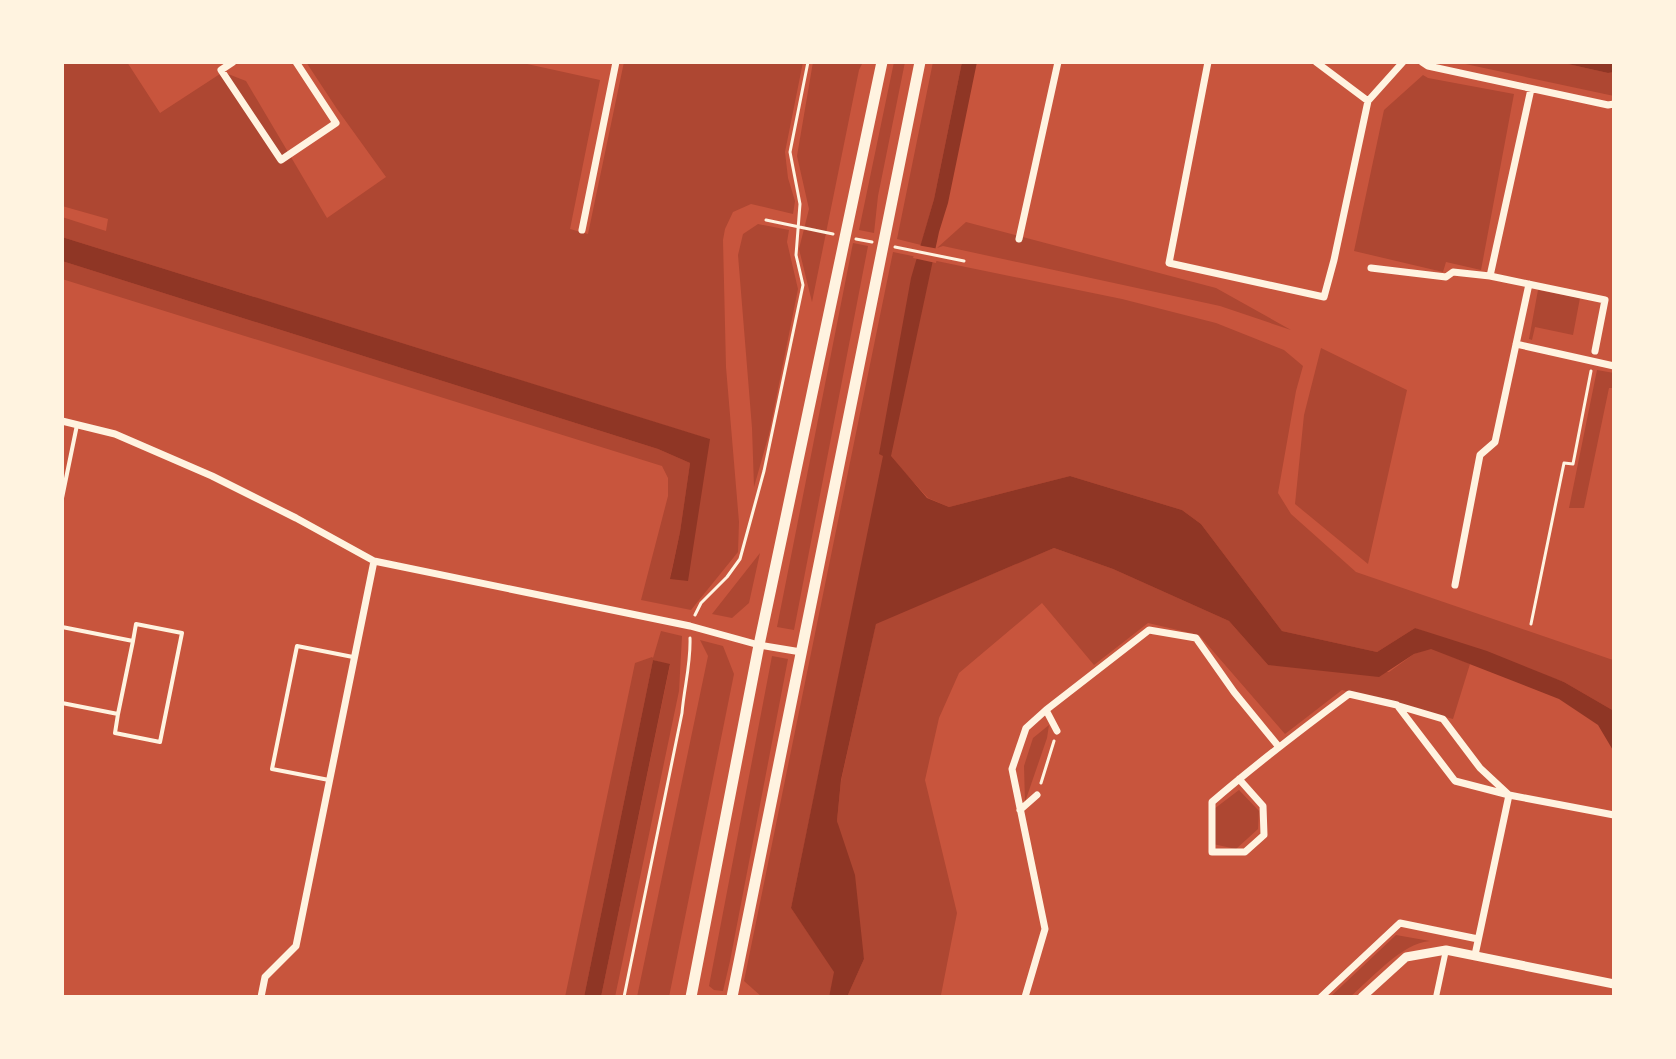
<svg xmlns="http://www.w3.org/2000/svg" width="1676" height="1059" font-family="Signika,sans-serif">
  <style>
    .green { fill: #ae4732 }
    .water { fill: #8f3625 }
    .pier { fill: #c8553d }
    .lines { fill: none; stroke-linecap: round; stroke-linejoin: round }
    .path { stroke: #fff3e0; stroke-width: 3 }
    .service { stroke: #fff3e0; stroke-width: 4 }
    .pedestrian { stroke: #fff3e0; stroke-width: 6 }
    .minor { stroke: #fff3e0; stroke-width: 7 }
    .tertiary { stroke: #fff3e0; stroke-width: 9 }
    .secondary { stroke: #fff3e0; stroke-width: 11 }
  </style>
  <rect width="100%" height="100%" fill="#c8553d"/>
  <path class="green" d="M62,62H127L160,113L223,72L246,81L327,218L386,177L337,109L306,62H518L600,80L570,229L588,234L624,62H803L785,152L788,178L795,201L793,214L751,204L733,212L725,229L723,240L726,367L739,522L738,552L691,610L641,600L668,496V478L662,466L62,279V261L658,449L690,463L680,532L670,578L709,439L62,237V217L106,231L108,219L62,206Z
    M813,62H863L859,70L812,302L799,249L809,209L797,156Z
    M894,62H905L878,196L874,233L859,230Z
    M933,62H962L934,199L921,245L897,239Z
    M1456,62H1559L1608,73L1614,72V96Z
    M1423,75L1428,78L1514,94L1481,270L1446,262L1443,272L1354,251L1384,110Z
    M966,222L1216,288L1291,330L1220,306L943,246L937,248Z
    M758,224L789,230L787,242L798,289L769,434L754,487L752,428L738,255L743,234Z
    M853,243L868,246L794,630L777,627Z
    M893,252L1122,299L1216,323L1284,350L1303,366L1296,391L1278,493L1291,514L1356,572L1613,660L1614,711L1564,682L1415,628L1377,652L1282,631L1201,524L1182,510L1070,476L949,507L928,498L885,451L791,908L835,972L829,997H762L744,981Z
    M1538,290L1580,298L1573,335L1535,327L1532,340L1529,339Z
    M1321,348L1407,390L1368,564L1295,504L1304,415Z
    M1597,370L1614,373V388H1609L1584,508H1569Z
    M1054,548L1113,569L1229,621L1268,665L1389,672L1414,654L1431,648L1470,664L1453,719L1342,690L1285,734L1199,635L1148,623L1094,665L1042,603L959,673L939,718L925,780L957,913L941,995L946,997H847L864,959L837,821L841,781L876,623Z
    M760,553L749,603L732,618L712,614Z
    M661,631L682,636L679,691L615,997H601L670,665L653,660L584,997H565L635,663L652,657L653,658Z
    M700,640L723,646L734,674L669,997H637L708,656Z
    M772,656L788,659L730,961L723,991L714,990L709,986Z
    M1049,725L1047,738L1025,802L1024,766L1033,738Z
    M1239,790L1259,811L1258,829L1236,849L1213,844L1214,809Z
    M1396,935L1430,941C1402,943 1371,979 1350,997H1330Z"/>
  <path class="water" d="M962,62H977L948,203L939,232L891,456L927,498L949,507L1070,476L1182,510L1201,524L1282,631L1377,652L1415,628L1487,651L1564,682L1614,711V752L1598,725L1559,699L1431,649L1414,654L1379,677L1268,665L1229,621L1113,569L1054,548L876,624L841,780L837,821L855,875L864,959L847,997H829L834,972L791,908L883,456L879,454L911,278L934,199Z
    M1559,62H1614V72L1608,73Z
    M62,237L710,439L688,581L670,579L680,532L690,463L658,449L62,261Z
    M653,660L670,664L601,997H584Z"/>
  <path class="pier" d="M917,245L939,249L936,263L913,258Z"/>
  <g class="lines">
    <path class="path" d="M766,220L833,234
      M856,239L872,242
      M895,247L964,261
      M695,615L701,603L727,577L740,559L764,471L803,285L796,255L800,204L790,152L808,62
      M1531,624L1564,463L1573,464L1591,371
      M1041,783L1054,741
      M624,997L682,713C684,688 691,663 690,638"/>
    <path class="service" d="M62,498L77,425
      M62,627L133,641L118,714L62,703
      M118,714L115,733L160,742L182,633L136,624L133,641
      M329,780L272,769L297,646L353,657"/>
    <path class="pedestrian" d="M1436,997L1446,950"/>
    <path class="minor" d="M233,62L221,70L281,160L336,123L296,62
      M1208,62L1169,263L1324,297L1334,260L1368,101L1403,62
      M1316,62L1368,101
      M1422,62L1428,66L1608,105L1614,104
      M582,230L616,62
      M1019,239L1058,62
      M1371,268L1446,277L1453,272L1490,276L1605,300L1595,351
      M1490,276L1531,89
      M1516,344L1614,366
      M62,421L115,434L212,476L296,518L374,561L690,626L759,645L801,652
      M1455,585L1480,455L1495,442L1529,284
      M1399,706L1443,719L1480,768L1509,795L1475,955
      M1046,710L1057,731
      M1239,779L1263,806L1264,835L1245,852H1212V802C1256,764 1302,729 1349,694L1397,705L1455,781L1509,795L1614,815
      M1020,810L1037,795
      M261,997L265,977L296,946L374,561
      M1025,997L1045,929L1012,769L1026,728L1046,710L1149,630L1196,638L1234,692L1279,747
      M1321,997L1400,923L1478,939"/>
    <path class="tertiary" d="M1362,997L1406,957L1446,950L1614,984"/>
    <path class="secondary" d="M691,997L759,645L882,62
      M732,997L920,62"/>
  </g>
  <rect width="1676" height="1059" fill="none" stroke="#fff3e0" stroke-width="128"/>
</svg>
